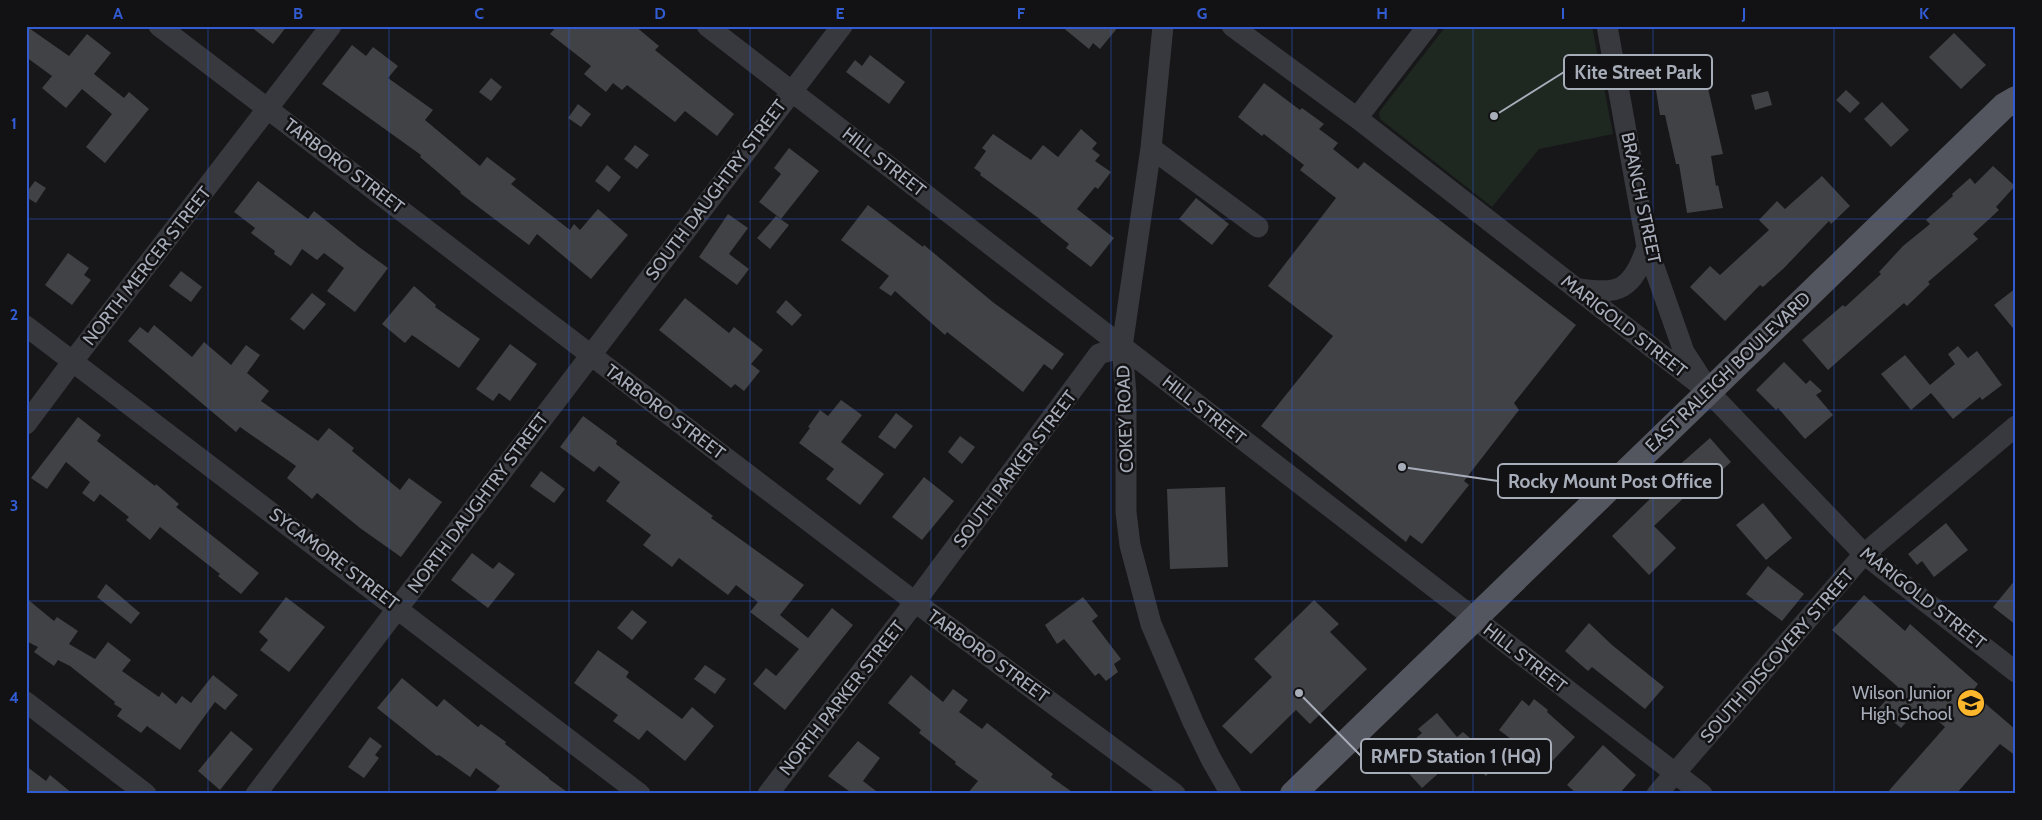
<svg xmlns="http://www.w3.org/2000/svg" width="2042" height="820" font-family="Cabin,sans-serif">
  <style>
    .green { fill: #1e2720 }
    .building { fill: #414246 }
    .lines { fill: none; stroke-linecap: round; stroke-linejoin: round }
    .minor { stroke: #38393e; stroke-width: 21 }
    .major { stroke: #53565e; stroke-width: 26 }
    .grid { fill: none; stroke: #325cd4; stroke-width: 1; stroke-opacity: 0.55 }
    .labels { text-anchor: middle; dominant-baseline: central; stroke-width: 5; stroke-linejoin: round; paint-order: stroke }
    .street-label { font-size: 18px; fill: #a8adba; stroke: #121214 }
    .poi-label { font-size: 18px; fill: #a8adba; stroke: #121214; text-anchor: end }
    .leader { fill: none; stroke: #a8adba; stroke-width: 2 }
    .callout-dot { fill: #a8adba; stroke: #121214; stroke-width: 2 }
    .callout { fill: #121214; stroke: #a8adba; stroke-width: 2 }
    .callout-label { font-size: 19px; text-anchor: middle; font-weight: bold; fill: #a8adba }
    .neatline { fill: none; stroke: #325cd4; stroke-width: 2 }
    .grid-label { font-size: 16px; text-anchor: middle; font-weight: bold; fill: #325cd4 }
  </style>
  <rect width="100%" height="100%" fill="#171719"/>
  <path class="green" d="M1446,26H1592L1613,134L1539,149L1492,207L1380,119L1379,112Z"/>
  <path class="building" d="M26,26L69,56L87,34L111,53L94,74L124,98L129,92L149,109L105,163L86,147L112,114L82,89L66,108L42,88L52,76L26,57Z
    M250,26H287L273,44Z
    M557,26H635L659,46L655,50L734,114L717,136L685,111L675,122L627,85L622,90L613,83L606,92L584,74L591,66L550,34Z
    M1061,26H1119L1100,49L1093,43L1089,49Z
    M1954,33L1986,65L1961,89L1929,57Z
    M352,45L366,56L373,47L398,66L388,78L433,110L425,120L480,166L487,157L516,179L511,184L570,230L574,224L580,230L598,209L628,235L591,279L537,234L529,245L460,193L461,192L420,157L421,155L322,84Z
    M870,55L905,82L889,104L846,72L855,60L862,66Z
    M1705,75L1723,154L1711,156L1716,186L1718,185L1723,208L1687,213L1679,164H1676L1665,115H1660L1655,84Z
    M491,78L502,87L491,101L479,92Z
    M1264,83L1300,110L1302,108L1324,124L1319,129L1338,143L1333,149L1358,169L1364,162L1576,325L1514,403L1519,410L1464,481L1469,485L1422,544L1410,535L1406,542L1261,426L1333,336L1268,286L1336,198L1300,170L1304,165L1264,134L1262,136L1238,117Z
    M1846,90L1860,103L1850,113L1836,100Z
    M1768,91L1772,105L1755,110L1751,95Z
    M1882,102L1909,130L1891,147L1864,119Z
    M578,104L591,114L581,127L568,118Z
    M1081,129L1097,143L1092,149L1100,155L1095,161L1111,172L1098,189L1095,187L1077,209L1114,238L1091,267L1066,248L1069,244L1040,221L1041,220L980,175L981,173L974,168L986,151L982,148L993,134L1031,160L1043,145L1058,157Z
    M635,145L649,155L637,169L624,159Z
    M789,148L819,171L781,219L759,202L781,174L774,168Z
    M607,165L621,177L609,192L595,181Z
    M1993,166L2015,186L1996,207L1999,210L1973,234L1978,239L1928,282L1930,284L1907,306L1904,303L1828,370L1802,340L1843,305L1845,307L1881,274L1879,272L1903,246L1930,224L1926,220L1953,196L1952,194L1970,178L1975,184Z
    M1822,176L1850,206L1831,224L1829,221L1784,268L1763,287L1760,285L1725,321L1690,287L1710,266L1720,275L1769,230L1759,220L1777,201L1785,209Z
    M35,181L46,188L36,203L26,197V193Z
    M258,181L308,219L314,211L359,247L388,268L355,312L327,291L344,268L324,253L317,260L302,249L291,266L274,254L275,251L251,233L255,228L234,212Z
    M1196,198L1229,224L1212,245L1179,219Z
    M868,205L923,247L924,245L994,303L1064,354L1052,370L1044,364L1023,392L947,332L945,335L895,291L891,296L879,288L889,276L841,240Z
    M728,214L748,228L729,254L749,269L737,285L699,257Z
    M776,216L789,225L770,249L757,238Z
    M68,253L89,268L84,275L91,280L72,305L45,285Z
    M181,271L202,287L191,302L169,286Z
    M414,286L436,305L435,307L480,339L459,368L412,335L405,343L382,324Z
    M2016,288V332L1994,305Z
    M312,293L326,304L304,330L290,319Z
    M685,298L729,333L734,327L763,350L751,364L760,371L744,391L735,384L731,388L659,330Z
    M786,300L802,315L792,326L776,312Z
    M154,325L192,357L204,342L231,365L246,345L260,355L247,373L269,391L261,401L318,441L329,428L354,448L352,451L400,490L409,478L442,502L401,557L360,528L317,493L312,499L287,478L296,466L240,427L236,432L128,341L140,327L148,333Z
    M510,344L537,364L510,401L499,393L493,401L476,389Z
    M1958,346L1968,358L1977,351L2002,385L1982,400L1980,397L1953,419L1931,393L1911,410L1881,374L1905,355L1930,385L1955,364L1948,354Z
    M1784,362L1806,384L1810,380L1822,391L1816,395L1833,415L1805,439L1778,408L1776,410L1756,390Z
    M841,400L862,415L841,442L884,474L860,505L826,479L834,469L799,443L810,428L808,427L820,410L828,416Z
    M896,413L913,426L895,449L878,437Z
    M583,416L617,441L616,444L713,516L711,518L804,585L780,615L808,638L832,608L853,625L785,710L753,684L766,668L776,676L799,649L750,612L758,602L736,585L728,595L679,558L672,567L643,545L651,535L606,501L620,482L599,466L594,472L560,447Z
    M78,417L101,435L97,441L155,486L156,484L179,504L176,507L259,573L241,594L218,576L220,574L160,527L150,540L126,520L129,517L100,494L94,502L82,493L90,482L66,462L47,489L31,478Z
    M960,436L975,447L962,464L948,452Z
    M1710,438L1731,462L1695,494L1692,490L1654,526L1676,548L1649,575L1612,536L1651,498L1644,490L1657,478L1660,482Z
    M541,471L565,489L554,503L530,486Z
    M924,477L954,501L922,540L892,517Z
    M1225,487L1228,567L1170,569L1167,489Z
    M1763,503L1792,538L1766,560L1736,525Z
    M1946,523L1968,550L1934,577L1922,561L1917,565L1908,554Z
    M472,553L493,569L499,562L515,574L488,608L451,580Z
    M1768,566L1804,594L1782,621L1746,594Z
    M2016,579V625L1993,607Z
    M106,584L140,613L131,624L97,597Z
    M1864,595L1905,631L1910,624L1978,684L1972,692L2016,730V756L2000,744L1956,794H1886L1945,727L1921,706L1901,728L1878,709L1898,687L1832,630Z
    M286,597L325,627L289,672L260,650L268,640L259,632Z
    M1083,597L1098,616L1092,621L1121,659L1114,664L1118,672L1106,681L1099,673L1095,676L1064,639L1057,644L1045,625Z
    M26,598L54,621L57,617L78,631L69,644L95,659L108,642L131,660L122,671L159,697L162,692L176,704L182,696L191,703L213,675L238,695L225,710L215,702L180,750L147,726L141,733L117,716L122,709L114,704L115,702L70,666L58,660L54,666L34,652L38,647L26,641Z
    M1314,600L1339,624L1330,632L1367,669L1310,724L1296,710L1251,754L1222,726L1272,677L1254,659Z
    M632,610L647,622L632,640L617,628Z
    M1589,623L1612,645L1664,687L1645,709L1592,667L1588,671L1565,651Z
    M598,650L629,672L626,677L682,719L692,707L714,726L685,761L647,730L639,740L613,721L618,715L574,683Z
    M705,665L726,679L715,694L694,679Z
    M911,675L943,702L953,689L968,700L959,712L982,729L987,723L1053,774L1051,777L1075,794H967L978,781L955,764L956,762L919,733L921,730L888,703Z
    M402,678L437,707L444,699L478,727L481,724L506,742L505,744L549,778V779L570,794H493L500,786L476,768L470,777L439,755L437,756L377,708Z
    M1534,699L1548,710L1547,712L1575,737L1543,771H1538L1522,757L1527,751L1499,730L1522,700L1529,706Z
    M1437,713L1457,737L1463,732L1498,762L1486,776L1460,754L1422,788L1394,757L1422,733L1418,729Z
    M231,731L253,749L220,790L198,771Z
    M370,737L382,746L375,755L379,758L364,778L348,767Z
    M858,741L880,758L863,781L880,794H853L828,776Z
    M1603,745L1636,775L1619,794H1577L1567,785Z
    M26,766L46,781L50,775L73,794H26Z"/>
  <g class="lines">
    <path class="minor" d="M159,26L915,602L1175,794
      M707,26L1702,794
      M1163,26L1151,148L1122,347L1126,394V512L1130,545L1151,624L1193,722L1211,759L1231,794
      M1232,26L1357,118L1708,391L1864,554L2016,672
      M1607,26L1647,247L1684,352L1702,380
      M1357,118L1428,26
      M1151,148L1258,227
      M1575,288C1620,296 1632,290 1647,247
      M26,326L640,794
      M26,424L73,361L331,26
      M26,702L146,794
      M256,794L842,26
      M768,794L915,602L1099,354L1122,347
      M1657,794L1864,554L2016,426"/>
    <path class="major" d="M1293,794L2004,106L2016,99"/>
  </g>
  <path class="grid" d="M208,26V794M389,26V794M569,26V794M750,26V794M931,26V794M1111,26V794M1292,26V794M1473,26V794M1653,26V794M1834,26V794M26,219H2016M26,410H2016M26,601H2016"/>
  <defs>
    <symbol id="school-disc" viewBox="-11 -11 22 22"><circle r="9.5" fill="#fcb72c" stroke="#121214"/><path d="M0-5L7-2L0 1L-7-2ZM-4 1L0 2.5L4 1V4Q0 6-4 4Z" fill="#111"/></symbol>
  </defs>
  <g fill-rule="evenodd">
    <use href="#school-disc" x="1955" y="687" width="32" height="32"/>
  </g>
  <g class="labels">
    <g class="street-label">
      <text transform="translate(884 162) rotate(38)">HILL STREET</text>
      <text transform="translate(344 166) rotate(37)">TARBORO STREET</text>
      <text transform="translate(716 190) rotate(-53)">SOUTH DAUGHTRY STREET</text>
      <text transform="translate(1641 198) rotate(78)">BRANCH STREET</text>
      <text transform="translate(147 266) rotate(-52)">NORTH MERCER STREET</text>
      <text transform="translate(1624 326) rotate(38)">MARIGOLD STREET</text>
      <text transform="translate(1728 372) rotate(-44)">EAST RALEIGH BOULEVARD</text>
      <text transform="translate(1204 410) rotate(38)">HILL STREET</text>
      <text transform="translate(665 412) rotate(37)">TARBORO STREET</text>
      <text transform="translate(1125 419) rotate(-92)">COKEY ROAD</text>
      <text transform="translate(1015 469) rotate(-53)">SOUTH PARKER STREET</text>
      <text transform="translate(478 503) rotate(-53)">NORTH DAUGHTRY STREET</text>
      <text transform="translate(334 559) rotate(37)">SYCAMORE STREET</text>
      <text transform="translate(1923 598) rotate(38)">MARIGOLD STREET</text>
      <text transform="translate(988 656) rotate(36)">TARBORO STREET</text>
      <text transform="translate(1777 656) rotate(-49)">SOUTH DISCOVERY STREET</text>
      <text transform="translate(1525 658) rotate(38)">HILL STREET</text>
      <text transform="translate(842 698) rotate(-52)">NORTH PARKER STREET</text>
    </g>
    <g class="poi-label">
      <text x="1952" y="693">Wilson Junior<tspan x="1952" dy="21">High School</tspan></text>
    </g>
  </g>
  <path class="leader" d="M1494 116L1564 72M1402 467L1498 481M1299 693L1361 756"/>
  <g class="callout-dot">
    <circle cx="1494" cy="116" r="5"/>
    <circle cx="1402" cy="467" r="5"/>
    <circle cx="1299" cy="693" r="5"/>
  </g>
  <g class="callout">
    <rect x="1564" y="55" width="148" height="34" rx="5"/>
    <rect x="1498" y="464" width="224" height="34" rx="5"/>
    <rect x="1361" y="739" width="190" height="34" rx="5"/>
  </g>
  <g class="callout-label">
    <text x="1638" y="79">Kite Street Park</text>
    <text x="1610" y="488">Rocky Mount Post Office</text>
    <text x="1456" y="763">RMFD Station 1 (HQ)</text>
  </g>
  <rect width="2042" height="820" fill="none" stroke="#121214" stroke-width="55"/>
  <rect x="28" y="28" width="1986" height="764" class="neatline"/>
  <g class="grid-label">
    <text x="118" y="19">A</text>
    <text x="298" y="19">B</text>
    <text x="479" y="19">C</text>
    <text x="660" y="19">D</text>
    <text x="840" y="19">E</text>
    <text x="1021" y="19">F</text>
    <text x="1202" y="19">G</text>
    <text x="1382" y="19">H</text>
    <text x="1563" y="19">I</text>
    <text x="1744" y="19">J</text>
    <text x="1924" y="19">K</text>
    <text x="14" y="129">1</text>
    <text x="14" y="320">2</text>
    <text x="14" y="511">3</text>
    <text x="14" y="703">4</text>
  </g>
</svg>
